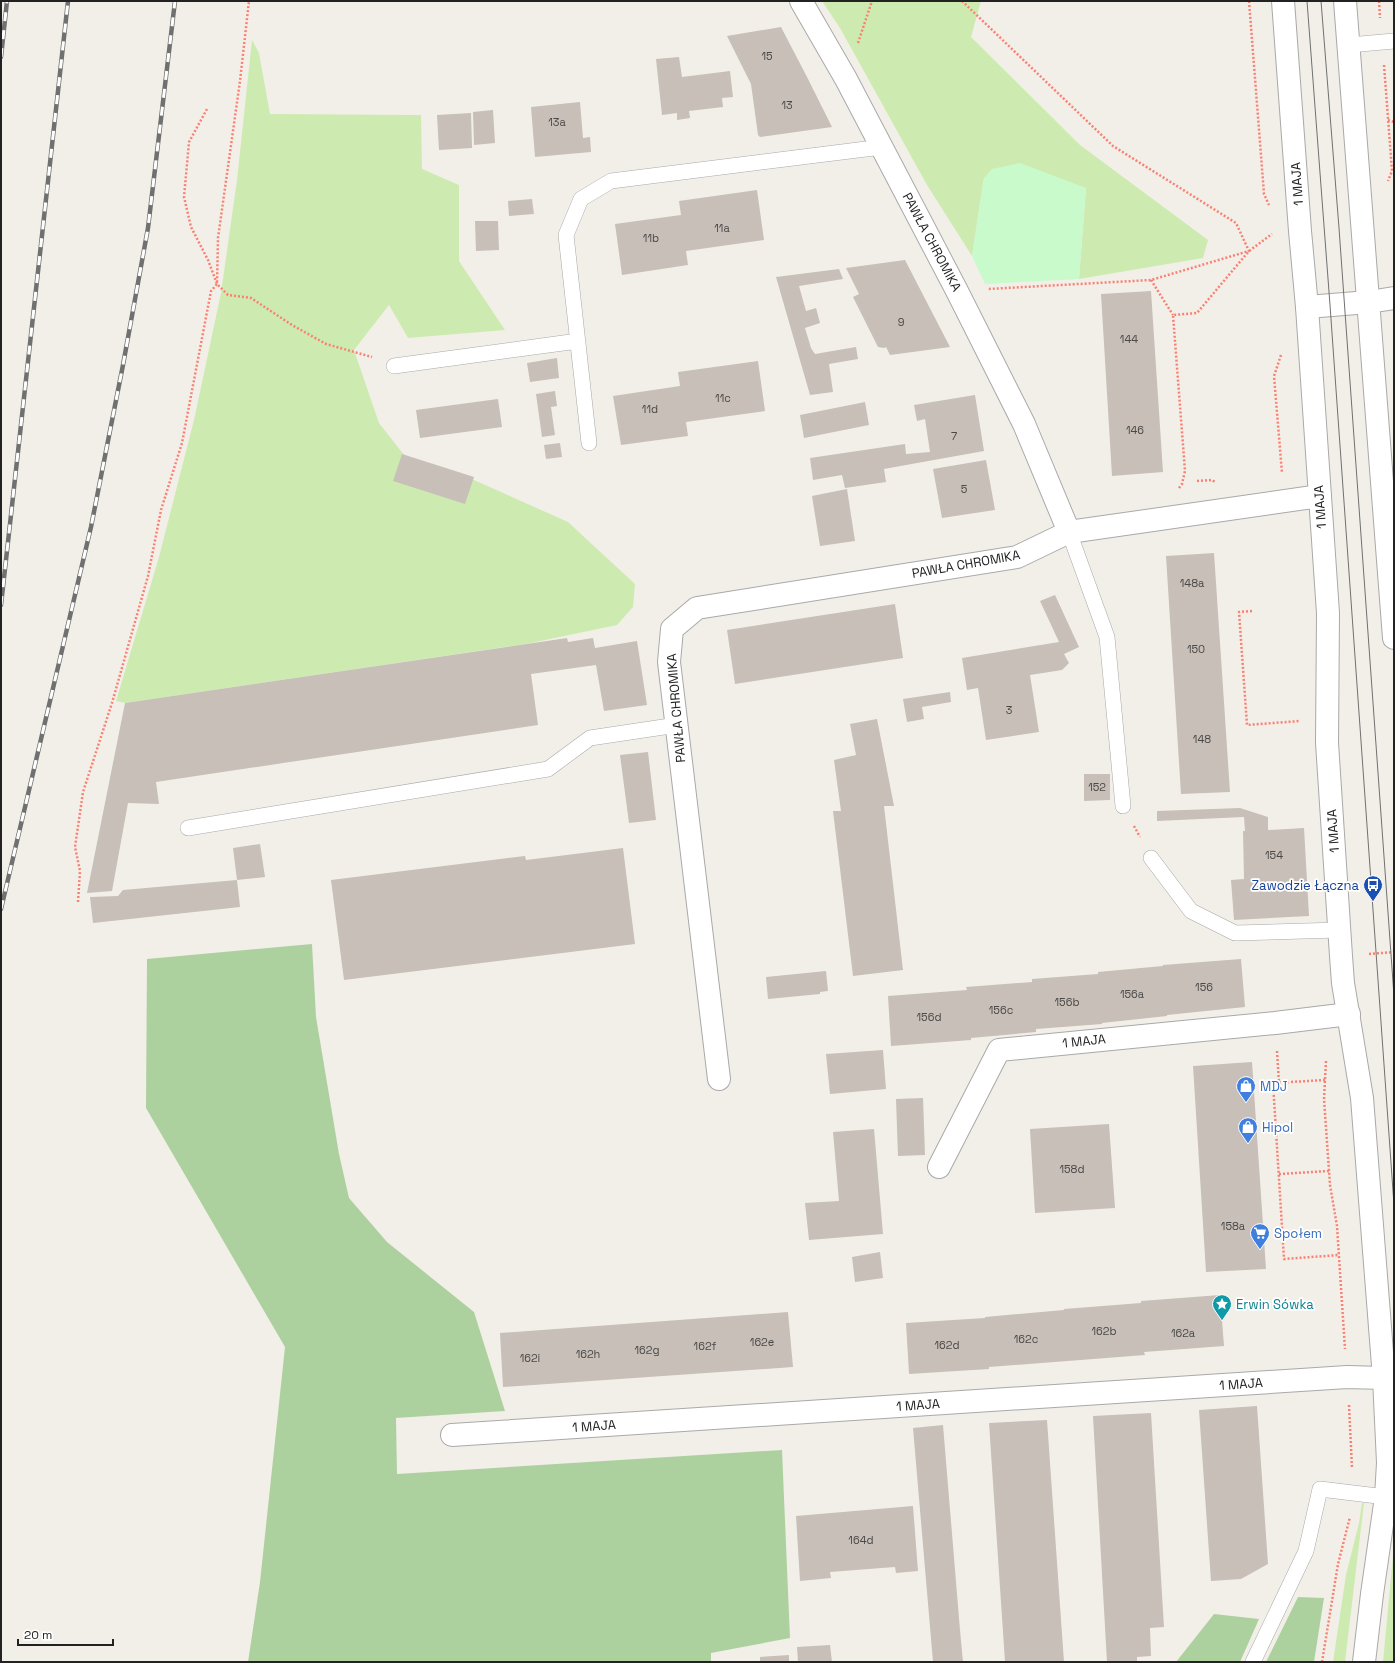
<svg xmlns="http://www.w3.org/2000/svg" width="1395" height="1663" font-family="'Space Grotesk',sans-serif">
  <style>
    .grass { fill: #cdebb0 }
    .forest { fill: #add19e }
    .park { fill: #c8facc }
    .building { fill: #c7bfb8 }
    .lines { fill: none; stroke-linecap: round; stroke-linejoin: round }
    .service-casing { stroke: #a9a9a9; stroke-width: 16 }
    .minor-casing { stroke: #a9a9a9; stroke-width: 24 }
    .tertiary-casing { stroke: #a9a9a9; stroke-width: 24 }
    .path { stroke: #fa8072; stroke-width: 2.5; stroke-dasharray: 2 2; stroke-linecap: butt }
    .service { stroke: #fff; stroke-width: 15 }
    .minor { stroke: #fff; stroke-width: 22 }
    .tertiary { stroke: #fff; stroke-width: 22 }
    .tram { stroke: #707070; stroke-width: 1 }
    .rail-casing { stroke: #707070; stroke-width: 4.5 }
    .rail { stroke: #fff; stroke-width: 3; stroke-dasharray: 9; stroke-linecap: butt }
    .labels { text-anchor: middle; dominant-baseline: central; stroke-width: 3.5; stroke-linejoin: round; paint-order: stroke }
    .number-label { font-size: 11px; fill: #4b4948 }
    .street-label { font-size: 13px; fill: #222; stroke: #fff }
    .transit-label { font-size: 13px; fill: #164399; stroke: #fff; text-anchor: end }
    .shop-label { font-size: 13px; fill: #366cbe; stroke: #fff; text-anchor: start }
    .culture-label { font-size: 13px; fill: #0d838f; stroke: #fff; text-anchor: start }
  </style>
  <rect width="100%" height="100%" fill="#f2efe9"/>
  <path class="grass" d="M822,1H981L971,37L1080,145L1208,240L1203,258L1079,279L1086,188L984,178L972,256L927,185L840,28Z
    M252,40L259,53L270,114L421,115L422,169L459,185V261L505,330L408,338L389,305L354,350L379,423L408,460L456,472L568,522L635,584L633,607L617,625L526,644L125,703L116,701L159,557L194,420L221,293L237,180Z
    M1362,1503H1364L1345,1662H1333L1346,1575L1359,1523Z
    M1394,1545V1662H1383Z"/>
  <path class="forest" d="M312,944L316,1017L339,1154L349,1198L387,1242L474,1312L505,1411L396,1418L397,1474L782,1450L790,1638L711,1653V1662H248L260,1582L285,1347L146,1108L147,959Z
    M1298,1597L1324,1598L1314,1662H1266Z
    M1214,1614L1259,1619L1240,1662H1176Z"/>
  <path class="park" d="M1020,163L1086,188L1079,279L985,284L972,256L984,178L992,169Z"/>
  <path class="building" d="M781,27L807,77L832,127L760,137L758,135L751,84L727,36Z
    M679,57L682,77L730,71L733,97L722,98L723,107L689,111L690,118L677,120V113L662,115L656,59Z
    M580,102L583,138L590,137L591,152L535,157L531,107Z
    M493,110L495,143L474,145L473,112Z
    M471,113L472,148L439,150L437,115Z
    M757,190L764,240L686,251L688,265L622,275L615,224L681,215L679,201Z
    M532,199L534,214L509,216L508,201Z
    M475,221H498L499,250L476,251Z
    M905,260L950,347L890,355L886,347L884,348L878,347L853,297L859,294L846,268Z
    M839,269L843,279L799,286L806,311L816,308L820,323L805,328L811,348L815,354L856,347L858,359L829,364L833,392L810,395L776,277Z
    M1151,291L1163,472L1112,476L1101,294Z
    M557,358L559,378L530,382L527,363Z
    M758,361L765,411L686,422L688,436L621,445L613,396L680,386L678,372Z
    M555,391L557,406L551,407L555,435L542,437L536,394Z
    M975,395L984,451L884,469L886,482L845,488L842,475L813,480L810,458L905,444L906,454L930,452L925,419L917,421L914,405Z
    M498,399L502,427L420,438L416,410Z
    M865,402L869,425L804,438L800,415Z
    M560,443L562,457L546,459L544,445Z
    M402,454L474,477L465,504L393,481Z
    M986,460L995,510L942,518L933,469Z
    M847,489L855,541L820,546L812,496Z
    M1214,553L1230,792L1181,794L1166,556Z
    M1055,595L1079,647L1064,654L1069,663L1062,670L1030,675L1039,732L986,740L978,688L967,690L962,658L1059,642L1040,601Z
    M895,604L903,658L735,684L727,630Z
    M567,638L568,642L593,638L595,648L637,641L647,705L604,711L596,665L531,674L538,725L156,782L159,804L128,803L112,891L87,893L125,703Z
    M950,692L951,702L922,707L924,719L907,722L903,699Z
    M877,719L894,806H884L903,970L853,976L833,811H841L834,760L856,755L850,724Z
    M648,752L656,820L629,823L620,755Z
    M1084,774H1110V800L1084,801Z
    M1240,808L1268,817V830L1304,828L1309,916L1234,920L1231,880L1244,879L1243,831H1245L1244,817L1157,821V811Z
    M260,844L265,877L237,880L240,907L93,923L90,897L118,896L123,890L237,880L233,848Z
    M623,848L635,944L344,980L331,880L525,856L526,860Z
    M1241,959L1245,1007L1167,1015V1016L1102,1023V1024L1036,1029V1032L971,1038V1040L891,1046L888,996L967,990L966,987L1032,982V979L1098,974V972L1163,966V965Z
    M826,971L828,991L820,992V994L768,999L766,977Z
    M883,1050L886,1089L830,1094L826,1054Z
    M1252,1062L1266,1269L1206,1272L1193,1066Z
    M923,1098L925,1155L898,1156L896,1099Z
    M1109,1124L1115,1208L1035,1213L1030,1129Z
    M874,1129L883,1234L809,1240L805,1203L839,1201L833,1132Z
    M880,1252L883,1278L855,1282L852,1257Z
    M1220,1295L1224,1346L1144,1352L1145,1355L989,1367V1369L909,1374L906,1323L985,1318V1317L1064,1310V1309L1141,1303V1301Z
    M788,1312L793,1367L503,1387L500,1333Z
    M1257,1406L1268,1564L1241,1579L1211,1581L1199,1410Z
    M1151,1413L1164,1627L1150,1628L1151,1656L1137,1657V1662H1107L1093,1416Z
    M1047,1420L1064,1662H1005L989,1423Z
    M943,1425L960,1630L963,1662H933L913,1428Z
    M913,1506L918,1571L896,1573L895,1567L830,1572L831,1578L800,1581L796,1516Z
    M830,1645L832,1662H798L797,1647Z
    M789,1655V1662H760V1657Z"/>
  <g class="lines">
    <defs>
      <path id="service" d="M1349,45L1394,41
        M394,366L578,341
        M589,443L566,235L581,199L611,181L882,147
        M1069,532L1107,637L1123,806
        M188,828L548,769L590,738L677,725
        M1151,858L1191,911L1235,933L1339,930
        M1253,1662L1306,1551L1320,1489L1386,1497"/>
      <path id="minor" d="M801,1L846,79L957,291L1024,424L1069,532
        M1307,307L1369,302L1394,298
        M719,1079L669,662L672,629L697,608L1017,557L1069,532L1320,496
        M939,1167L999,1050L1275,1023L1349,1014
        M452,1435L1347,1377L1384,1378"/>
      <path id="tertiary" d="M1283,1L1300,231L1307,307L1328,613L1327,743L1341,956L1343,983L1362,1098L1384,1378L1388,1463L1386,1497L1372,1594L1364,1662
        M1345,1L1394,638"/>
    </defs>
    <use href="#service" class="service-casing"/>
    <use href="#minor" class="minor-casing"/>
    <use href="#tertiary" class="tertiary-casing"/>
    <path class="path" d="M962,1L1113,146L1236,223L1249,251L1151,280L988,289
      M1249,1L1264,194L1269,205
      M1379,1L1380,18
      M858,43L872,1
      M1384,65L1392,171L1388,181
      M207,109L189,142L184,197L191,227L208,260L217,284L228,295L251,298L292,325L326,344L372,357
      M1388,120L1394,122
      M1151,280L1173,315
      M1281,355L1274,376L1282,473
      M1197,481L1212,480L1215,482
      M1179,488L1182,484L1185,471L1173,315L1197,313L1249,251L1272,234
      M1252,611L1239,612L1247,725L1300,721
      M1134,826L1140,837
      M78,902L80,871L75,847L83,792L112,703L148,576L161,510L182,443L211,291L217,284L218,238L240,81L249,1
      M1369,954L1394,952
      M1277,1051L1279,1083
      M1326,1061L1324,1099L1330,1185L1337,1226L1345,1349
      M1325,1080L1273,1083L1284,1259L1339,1255
      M1279,1174L1329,1171
      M1349,1405L1352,1468
      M1322,1662L1338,1564L1350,1517"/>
    <use href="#service" class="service"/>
    <use href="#minor" class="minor"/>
    <use href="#tertiary" class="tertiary"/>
    <path class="tram" d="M1307,1L1330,305L1394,1205
      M1321,1L1339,228L1394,996"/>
    <defs>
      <path id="rail" d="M1,57L7,1
        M1,605L68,1
        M1,909L91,527L123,365L148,228L175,1"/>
    </defs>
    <use href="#rail" class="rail-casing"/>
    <use href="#rail" class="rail"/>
  </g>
  <defs>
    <symbol id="bus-pin" viewBox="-11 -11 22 30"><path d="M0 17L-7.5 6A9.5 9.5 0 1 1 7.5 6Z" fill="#1a4fb4" stroke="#fff"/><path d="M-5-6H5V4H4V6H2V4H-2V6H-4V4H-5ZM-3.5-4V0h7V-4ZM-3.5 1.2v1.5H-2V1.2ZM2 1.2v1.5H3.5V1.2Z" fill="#fff"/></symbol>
    <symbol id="shop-pin" viewBox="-11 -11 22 30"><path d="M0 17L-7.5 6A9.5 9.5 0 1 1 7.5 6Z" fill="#3f7fe0" stroke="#fff"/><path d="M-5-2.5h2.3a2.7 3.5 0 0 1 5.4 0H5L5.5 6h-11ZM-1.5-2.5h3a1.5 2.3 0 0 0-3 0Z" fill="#fff"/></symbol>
    <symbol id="supermarket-pin" viewBox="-11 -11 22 30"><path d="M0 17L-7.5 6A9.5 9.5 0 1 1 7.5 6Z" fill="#3f7fe0" stroke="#fff"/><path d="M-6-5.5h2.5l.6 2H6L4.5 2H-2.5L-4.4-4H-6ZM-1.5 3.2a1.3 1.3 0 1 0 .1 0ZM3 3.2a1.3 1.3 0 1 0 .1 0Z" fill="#fff"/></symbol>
    <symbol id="sight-pin" viewBox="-11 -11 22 30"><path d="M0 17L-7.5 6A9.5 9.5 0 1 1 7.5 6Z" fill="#0f9aa8" stroke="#fff"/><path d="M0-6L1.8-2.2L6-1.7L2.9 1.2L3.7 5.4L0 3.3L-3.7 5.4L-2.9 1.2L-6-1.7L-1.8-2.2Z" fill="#fff"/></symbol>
  </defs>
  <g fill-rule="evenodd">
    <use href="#bus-pin" x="1362" y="874" width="22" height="30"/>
    <use href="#shop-pin" x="1235" y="1075" width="22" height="30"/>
    <use href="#shop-pin" x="1237" y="1116" width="22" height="30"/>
    <use href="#supermarket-pin" x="1249" y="1222" width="22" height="30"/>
    <use href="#sight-pin" x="1211" y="1293" width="22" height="30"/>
  </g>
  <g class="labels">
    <g class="number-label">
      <text x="767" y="56">15</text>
      <text x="787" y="105">13</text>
      <text x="557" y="122">13a</text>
      <text x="722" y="228">11a</text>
      <text x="651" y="238">11b</text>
      <text x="901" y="322">9</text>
      <text x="1129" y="339">144</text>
      <text x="723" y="398">11c</text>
      <text x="650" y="409">11d</text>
      <text x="1135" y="430">146</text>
      <text x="954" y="436">7</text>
      <text x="964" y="489">5</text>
      <text x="1192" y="583">148a</text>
      <text x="1196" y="649">150</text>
      <text x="1009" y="710">3</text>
      <text x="1202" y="739">148</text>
      <text x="1097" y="787">152</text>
      <text x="1274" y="855">154</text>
      <text x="1204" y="987">156</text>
      <text x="1132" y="994">156a</text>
      <text x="1067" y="1002">156b</text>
      <text x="1001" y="1010">156c</text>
      <text x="929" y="1017">156d</text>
      <text x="1072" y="1169">158d</text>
      <text x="1233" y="1226">158a</text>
      <text x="1104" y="1331">162b</text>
      <text x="1183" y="1333">162a</text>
      <text x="1026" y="1339">162c</text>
      <text x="762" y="1342">162e</text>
      <text x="947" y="1345">162d</text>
      <text x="705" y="1346">162f</text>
      <text x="647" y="1350">162g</text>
      <text x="588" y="1354">162h</text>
      <text x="530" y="1358">162i</text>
      <text x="861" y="1540">164d</text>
    </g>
    <g class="street-label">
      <text transform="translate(1297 184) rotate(-94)">1 MAJA</text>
      <text transform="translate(932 242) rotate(62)">PAWŁA CHROMIKA</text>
      <text transform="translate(1320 507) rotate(-94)">1 MAJA</text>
      <text transform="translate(966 564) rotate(-10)">PAWŁA CHROMIKA</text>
      <text transform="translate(676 708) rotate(-95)">PAWŁA CHROMIKA</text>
      <text transform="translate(1333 831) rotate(-94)">1 MAJA</text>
      <text transform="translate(1084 1041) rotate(-6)">1 MAJA</text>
      <text transform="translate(1241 1384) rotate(-4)">1 MAJA</text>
      <text transform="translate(918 1405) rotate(-4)">1 MAJA</text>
      <text transform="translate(594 1426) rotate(-4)">1 MAJA</text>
    </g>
    <g class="transit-label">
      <text x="1359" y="885">Zawodzie Łączna</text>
    </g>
    <g class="shop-label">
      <text x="1260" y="1086">MDJ</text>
      <text x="1262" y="1127">Hipol</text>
      <text x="1274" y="1233">Społem</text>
    </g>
    <g class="culture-label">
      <text x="1236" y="1304">Erwin Sówka</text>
    </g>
  </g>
  <rect width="1395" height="1663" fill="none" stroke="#222222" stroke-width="4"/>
  <path d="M18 1639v6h95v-6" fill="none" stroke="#222222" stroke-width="2"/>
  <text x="24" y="1639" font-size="12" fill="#222222" stroke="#ffffff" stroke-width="3" paint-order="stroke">20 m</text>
</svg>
